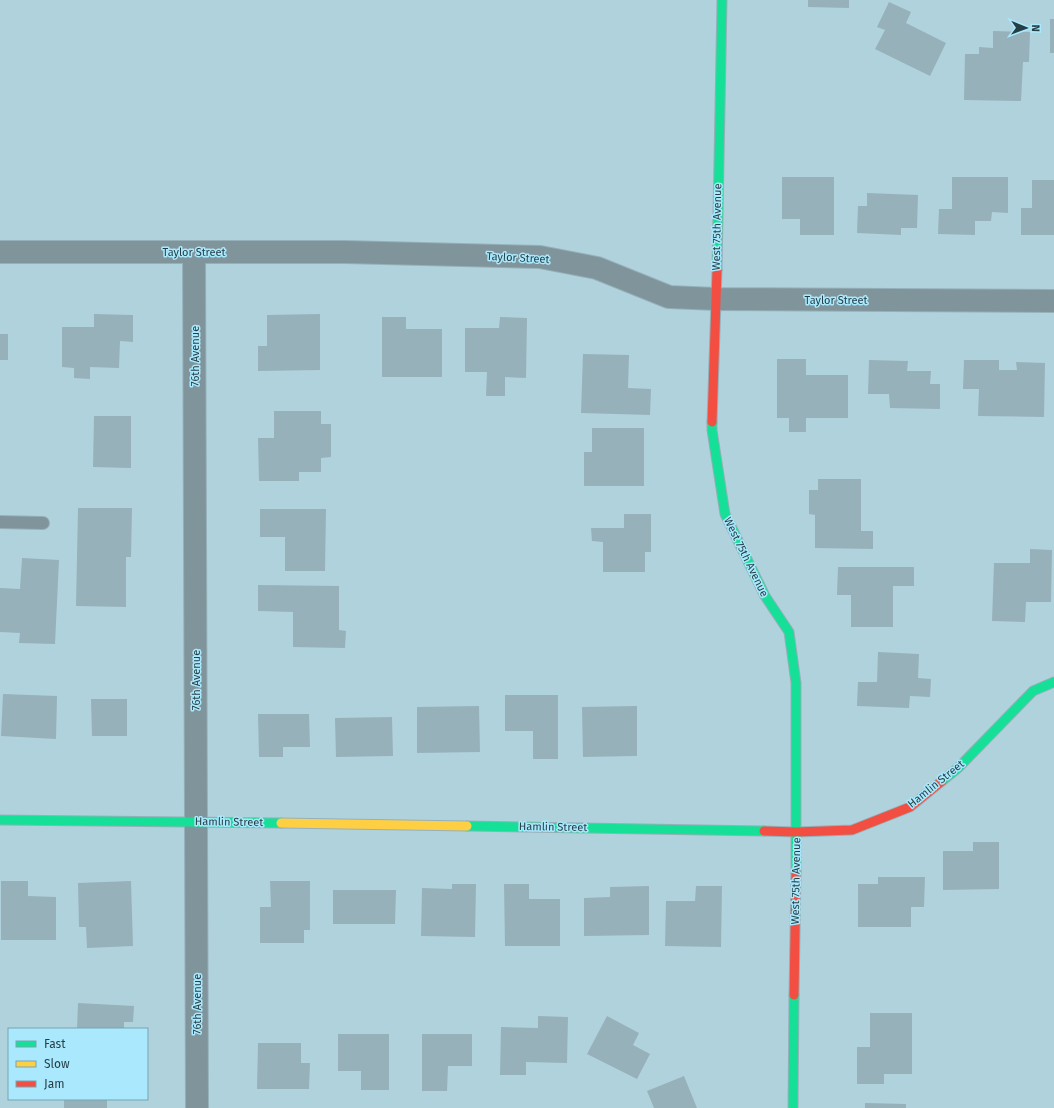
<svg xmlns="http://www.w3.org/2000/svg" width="1054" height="1108" font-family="'Fira Sans',sans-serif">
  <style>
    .building { fill: #96b1ba }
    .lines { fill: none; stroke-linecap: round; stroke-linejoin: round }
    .lane-casing { stroke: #95b0b9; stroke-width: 14 }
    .street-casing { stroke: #95b0b9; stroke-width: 24 }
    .fast-casing { stroke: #95b0b9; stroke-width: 11 }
    .slow-casing { stroke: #95b0b9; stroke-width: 11 }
    .jam-casing { stroke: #95b0b9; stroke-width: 11 }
    .lane { stroke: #80949b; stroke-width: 12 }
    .street { stroke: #80949b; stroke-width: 22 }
    .fast { stroke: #16e098; stroke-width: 9 }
    .slow { stroke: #ffcf43; stroke-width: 9 }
    .jam { stroke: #f24e42; stroke-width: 9 }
    .labels { text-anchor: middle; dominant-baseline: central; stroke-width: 3; stroke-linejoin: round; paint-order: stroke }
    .street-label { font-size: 11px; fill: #253f47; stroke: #aae9fd }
  </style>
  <rect width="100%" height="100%" fill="#b0d2dd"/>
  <path class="building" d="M808,0H849V8L808,7Z
    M889,2L911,12L906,23L946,43L930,76L875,49L885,30L877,27Z
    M1050,19H1054V53H1050Z
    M993,31L1030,32L1029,62H1023L1021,101L964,100L965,54H979V47L993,48Z
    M782,177H834V235H800V219H782Z
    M952,177H1008V213L992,212L991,221H975V235L938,234L939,209H952Z
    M1032,180H1054V235H1021V208H1032Z
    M867,193L918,195L917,228H901V235L857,233L858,206H867Z
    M94,314L133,315V342L120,341L119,368L90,367V379L74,378V368L62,367V327H94Z
    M320,314V370L258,371V346H267V315Z
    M382,317H406V329H442V377H382Z
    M500,317L527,318L526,378L505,377V396H486L487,372H465V328H499Z
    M0,334H8V360H0Z
    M583,354L629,355L628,388L651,389L650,415L581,413Z
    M777,359H806V375H848V418H806V432H789V418H777Z
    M869,360L908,361L907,371H931L930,384H940V409L890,408L889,394H868Z
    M964,360H999V370H1017L1016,362L1045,363L1044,417L978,416L979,389H963Z
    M274,411H321V424H331V457L321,458V472H299V481H259L258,438H274Z
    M94,416H131V468L93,467Z
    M592,428H644V486H584V452H592Z
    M818,479H861V531H873V549L815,548V515L809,514V490H818Z
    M78,508H132L131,557H126V607L76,606Z
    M260,509H326L325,571H285V537H260Z
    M624,514H651V552H645V572H603V542L592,541L591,528H624Z
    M1030,549L1052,550L1051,602H1026L1025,622L992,621L994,563H1030Z
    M22,558L59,560L55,644L19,643L20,633L0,632V588L20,589Z
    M838,567H914V586H893V627H851V595H837Z
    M258,585L339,586V630L346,631L345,648L293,647V612L258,611Z
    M878,652L919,654L918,678L931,679L930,697L910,696L909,708L857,706L858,682H877Z
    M3,694L57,696L56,739L1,736Z
    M505,695H558V759H533V731H505Z
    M91,699H127V736H92Z
    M479,706L480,752L417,753V707Z
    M637,706V756L583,757L582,707Z
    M258,714H309L310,747H283V757H259Z
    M392,717L393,756L336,757L335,718Z
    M973,842H999V889L943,890V851H973Z
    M878,877H925L924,907H911V927H858V884H878Z
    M1,881H28V896L56,897V940H1Z
    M131,881L133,946L87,948L86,927H79L78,883Z
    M270,881H310V930H304V943H260V907H271Z
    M452,884H476L475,937L421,936L422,888L452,889Z
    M504,884H529V899H560V946H505Z
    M649,886V935L584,936V898L610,897V887Z
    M696,886H722L721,947L665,946L666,901H695Z
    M333,890H396L395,924H333Z
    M78,1003L134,1006L133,1022H124V1029H77Z
    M870,1013H912V1074H884V1084H857V1047H870Z
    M538,1016L568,1017L567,1063L526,1062V1075H500L501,1027L538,1028Z
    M607,1016L639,1033L633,1045L650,1054L637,1079L587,1054Z
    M338,1034H389V1090H361V1071H338Z
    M422,1034H472V1066H448L447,1091H422Z
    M258,1043H301V1063H310L309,1089H257Z
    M684,1076L697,1108H654L647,1091Z
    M64,1099H107V1108H64Z
    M865,1103L906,1104V1108H865Z"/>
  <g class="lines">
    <defs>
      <path id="lane" d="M0,522L43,523"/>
      <path id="street" d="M0,252H345L540,257L597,268L669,297L716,299L1054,301
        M194,252L197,1108"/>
      <path id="fast" d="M717,270L722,0
        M712,422V430L725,514L765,596L789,632L796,683V872
        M942,781L958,768L1033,691L1054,682
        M0,820L281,823
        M467,826L764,831
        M793,1108L794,995"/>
      <path id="slow" d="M281,823L467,826"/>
      <path id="jam" d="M712,422L717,270
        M764,831L796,832L852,830L910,807L942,781
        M794,995L796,872"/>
    </defs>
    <use href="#lane" class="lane-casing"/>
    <use href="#street" class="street-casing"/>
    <use href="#fast" class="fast-casing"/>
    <use href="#slow" class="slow-casing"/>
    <use href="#jam" class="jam-casing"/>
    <use href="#lane" class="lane"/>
    <use href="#street" class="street"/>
    <use href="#fast" class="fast"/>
    <use href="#slow" class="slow"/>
    <use href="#jam" class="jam"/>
  </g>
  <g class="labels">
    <g class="street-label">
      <text transform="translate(717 227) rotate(-89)">West 75th Avenue</text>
      <text x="194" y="252">Taylor Street</text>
      <text transform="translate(518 258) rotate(3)">Taylor Street</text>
      <text x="836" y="300">Taylor Street</text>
      <text transform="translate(195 356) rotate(-90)">76th Avenue</text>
      <text transform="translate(746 557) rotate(64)">West 75th Avenue</text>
      <text transform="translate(196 680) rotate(-90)">76th Avenue</text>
      <text transform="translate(936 784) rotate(-39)">Hamlin Street</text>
      <text transform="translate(229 822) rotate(1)">Hamlin Street</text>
      <text transform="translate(553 827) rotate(1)">Hamlin Street</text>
      <text transform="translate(796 881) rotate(-89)">West 75th Avenue</text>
      <text transform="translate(197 1004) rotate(-90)">76th Avenue</text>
    </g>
  </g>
  <rect x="8" y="1028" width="140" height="72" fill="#aae9fd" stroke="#75a5b4"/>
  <rect x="16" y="1041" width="20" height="6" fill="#16e098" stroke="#75a5b4"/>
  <text x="44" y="1048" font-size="12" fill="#253f47">Fast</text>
  <rect x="16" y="1061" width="20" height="6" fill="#ffcf43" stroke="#75a5b4"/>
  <text x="44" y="1068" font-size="12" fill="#253f47">Slow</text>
  <rect x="16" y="1081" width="20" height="6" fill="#f24e42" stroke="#75a5b4"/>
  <text x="44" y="1088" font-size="12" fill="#253f47">Jam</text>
  <g transform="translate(1026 28) rotate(91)" stroke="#aae9fd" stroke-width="3" paint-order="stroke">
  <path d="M0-3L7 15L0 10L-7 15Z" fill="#253f47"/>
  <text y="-6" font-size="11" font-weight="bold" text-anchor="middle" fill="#253f47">N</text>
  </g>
</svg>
